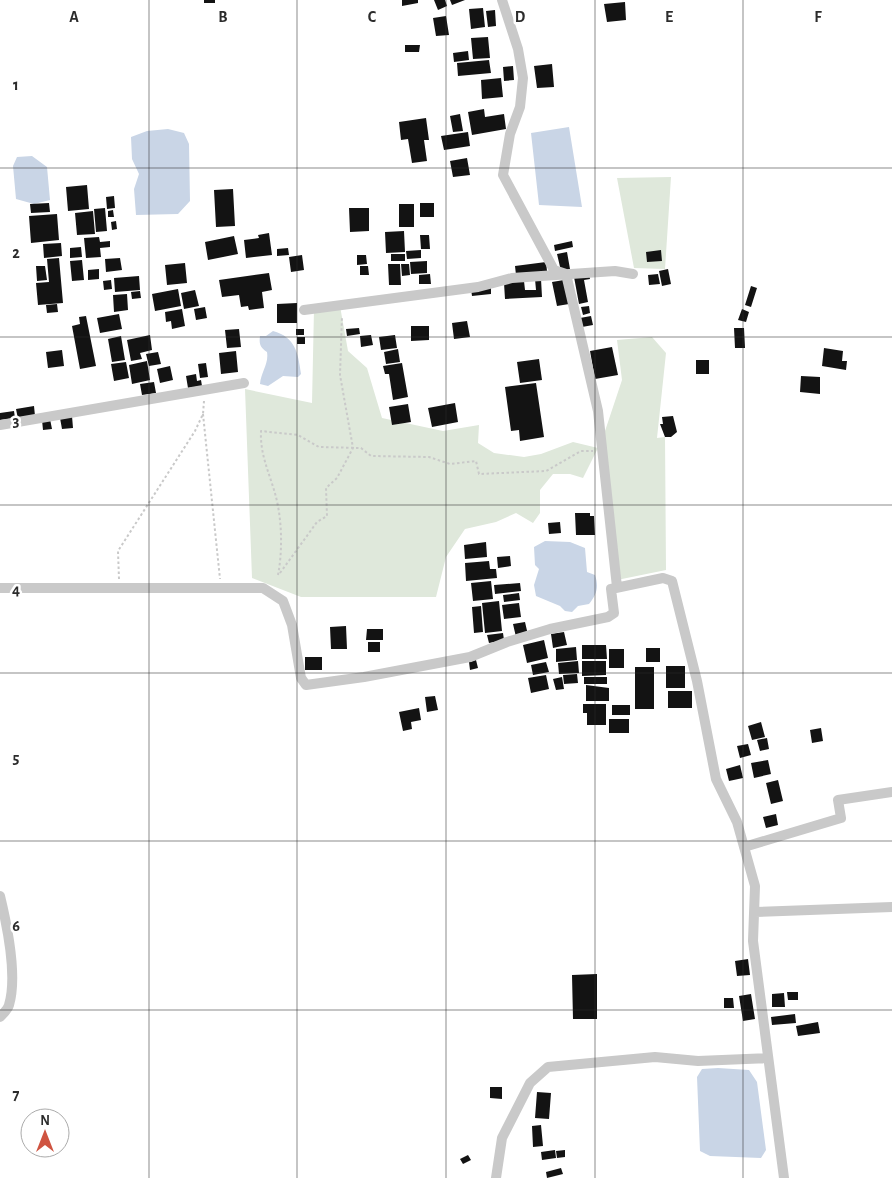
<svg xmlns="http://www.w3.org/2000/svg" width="892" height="1178" font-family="'Alegreya Sans',sans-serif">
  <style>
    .green { fill: #dfe8db }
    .water { fill: #c9d5e6 }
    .building { fill: #131313 }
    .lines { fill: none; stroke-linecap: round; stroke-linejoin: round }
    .path { stroke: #c9c9c9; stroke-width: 2; stroke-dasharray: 2.5 2.5; stroke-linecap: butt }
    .street { stroke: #c9c9c9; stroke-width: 10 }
    .grid { fill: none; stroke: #2c2c2c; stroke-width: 1; stroke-opacity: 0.55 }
    .grid-label { font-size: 16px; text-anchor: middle; font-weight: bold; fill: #2c2c2c; stroke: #fff; stroke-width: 5; stroke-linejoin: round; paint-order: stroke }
  </style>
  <rect width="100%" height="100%" fill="#fff"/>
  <path class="green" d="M671,177L665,269L634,268L617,178Z
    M340,306L348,351L367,368L382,418L443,431L479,425L478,443L494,453L524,457L541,454L573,442L598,448L583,478L570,474H553L540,490V513L533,523L516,513L496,522L465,529L446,557L436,597H301L252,578L245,389L312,403L314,309Z
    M652,337L666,353L657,438L665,437L666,570L617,580L601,443L622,380L617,340Z"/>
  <path class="water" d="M569,127L582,207L539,205L531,133Z
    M168,129L184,133L189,144L190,201L178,214L136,215L134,189L139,174L132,159L131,137L147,131Z
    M32,156L47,167L50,200L34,204L16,199L13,166L17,157Z
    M273,331C295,337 298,352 301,374L298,377L283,376L268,386L260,384C261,372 269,364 267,352C260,347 259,344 260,336H266Z
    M545,541L570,542L585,548L587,572L595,575C599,587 597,594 589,604L578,606L572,612L565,611L560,606L536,596L534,585L539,569L535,565L534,547Z
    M718,1068L749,1070L757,1082L766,1150L761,1158L710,1156L700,1151L697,1077L702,1069Z"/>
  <path class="building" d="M204,0H215V3H204Z
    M402,0H418V3L402,6Z
    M434,0H445L447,6L438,10Z
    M450,0H465L452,5Z
    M625,2L626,20L607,22L604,4Z
    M483,8L485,27L471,29L469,9Z
    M495,10L496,26L488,27L486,11Z
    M446,16L449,35L436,36L433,18Z
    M488,37L490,58L473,59L471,38Z
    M405,45H420L419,52H405Z
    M468,51L469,60L454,62L453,53Z
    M489,60L491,73L458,76L457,63Z
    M552,64L554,87L537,88L534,66Z
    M513,66L514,80L504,81L503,67Z
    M501,78L503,97L482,99L481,80Z
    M484,109L485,117L504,114L506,129L472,135L468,112Z
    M460,114L463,131L453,132L450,116Z
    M426,118L429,140H424L427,161L412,163L408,139L401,140L399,122Z
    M468,132L470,146L444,150L441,136Z
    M467,158L470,175L453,177L450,161Z
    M87,185L89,209L68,211L66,187Z
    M233,189L235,226L216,227L214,190Z
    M114,196L115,208L107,209L106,197Z
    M49,203L50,212L31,213L30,204Z
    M420,203H434V217H420Z
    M399,204H414V227H399Z
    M105,208L107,231L96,232L94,209Z
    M349,208H369V231L350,232Z
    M113,210L114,217H108V211Z
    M93,211L95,234L77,235L75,213Z
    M57,214L59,240L31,243L29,216Z
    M116,221L117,229L112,230L111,222Z
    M404,231L405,252L386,253L385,232Z
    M269,233L272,255L246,258L244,240L259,238L258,235Z
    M420,235H429L430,249H421Z
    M234,236L238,254L208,260L205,242Z
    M99,237L100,242L110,241V247L100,248L101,257L86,258L84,238Z
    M572,241L573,247L555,251L554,245Z
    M61,243L62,256L44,258L43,244Z
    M81,247L82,257L70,258V248Z
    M288,248L289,255L277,256V249Z
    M421,250V258L407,259L406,251Z
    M661,250L662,261L647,262L646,252Z
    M567,252L570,269L561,271L557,254Z
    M391,254H405V261H391Z
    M302,255L304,270L291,272L289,257Z
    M357,255H366L367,264L357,265Z
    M59,258L63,303L38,305L36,283L49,282L47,259Z
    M120,258L122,270L106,272L105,259Z
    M82,260L84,280L72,281L70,261Z
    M427,261V273L411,274L410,262Z
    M546,262L547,271L516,275L515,266Z
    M185,263L187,283L167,285L165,265Z
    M388,264H400L401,285H389Z
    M401,264H409L410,275L402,276Z
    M36,266H45L47,280L37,281Z
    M360,266H368L369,275H360Z
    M99,269V279L88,280V270Z
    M668,269L671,284L662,286L659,271Z
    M269,273L272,290L262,292L264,308L249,310L248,306L241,307L239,295L222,297L219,280Z
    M430,274L431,284H419V275Z
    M589,274L590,279L584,280L588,302L579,304L574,277Z
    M658,274L660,284L649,285L648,275Z
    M139,276L140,290L115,292L114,278Z
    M535,279H541L542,297L505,299L504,283L524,281L525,290H536Z
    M111,280L112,289L104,290L103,281Z
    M564,280L569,304L557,306L552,282Z
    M751,286L757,288L751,307L745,305Z
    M491,287V294L472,296L471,289Z
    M178,289L181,306L155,311L152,294Z
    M195,290L199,306L184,309L181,293Z
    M140,291L141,298L132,299L131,292Z
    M127,294L128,310L114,312L113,295Z
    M297,303V323H277V304Z
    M57,304L58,312L47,313L46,305Z
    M589,306L590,313L583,315L581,307Z
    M205,307L207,318L196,320L194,309Z
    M182,309L185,326L172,329L171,321L166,322L165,312Z
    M742,309L749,312L746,322L738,320Z
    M119,314L122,329L100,333L97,318Z
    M86,316L96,366L80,369L72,326L80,324L79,317Z
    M591,316L593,325L582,327L580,318Z
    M467,321L470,337L454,339L452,323Z
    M411,326H429V340L411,341Z
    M359,328L360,334L347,336L346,329Z
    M734,328H744L745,348H735Z
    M239,329L241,347L227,348L225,330Z
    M296,329H304V335H296Z
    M150,335L152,350L140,353L142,359L131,361L127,340Z
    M371,335L373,345L361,347L360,336Z
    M395,335L397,348L381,350L379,337Z
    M121,336L125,360L112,362L108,339Z
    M297,337H305V344H297Z
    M612,347L618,375L595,379L590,351Z
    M824,348L843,351L842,361H847L846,370L822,366Z
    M398,349L400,362L386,364L384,352Z
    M62,350L64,366L48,368L46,352Z
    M236,351L238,372L221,374L219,353Z
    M158,352L161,364L149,366L146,354Z
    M539,359L542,380L520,383L517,362Z
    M696,360H709V374H696Z
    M147,361L150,380L132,384L129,365Z
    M126,362L129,378L114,381L111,364Z
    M206,363L208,377L200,378L198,364Z
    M402,363L408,397L393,400L389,374H385L383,366Z
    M170,366L173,380L160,383L157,369Z
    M196,374L197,381L201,380L202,386L188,388L186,376Z
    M801,376L820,377V394L800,392Z
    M154,382L156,393L142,395L140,384Z
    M536,383L544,437L520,441L519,430L511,431L505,387Z
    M455,403L458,422L432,427L428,408Z
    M408,404L411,422L392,425L389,407Z
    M34,406L35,416L18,419L16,409Z
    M14,411L15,418L0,420V413Z
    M72,416L73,428L62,429L60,418Z
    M673,416L677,432L671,437H665L660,424H663L662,417Z
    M50,419L52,429L43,430L42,420Z
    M575,513H590V516H594L595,535H576Z
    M560,522L561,533L549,534L548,523Z
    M486,542L487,557L465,559L464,545Z
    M510,556L511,566L498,568L497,557Z
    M489,561L490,569H496L497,578L466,581L465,563Z
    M491,581L493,599L473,601L471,583Z
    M520,583L521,591L495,594L494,585Z
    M519,593L520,600L504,602L503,595Z
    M499,601L502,631L485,633L482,603Z
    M519,603L521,617L504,619L502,605Z
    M481,606L483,632L474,633L472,607Z
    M525,622L528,635L516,637L513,624Z
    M346,626L347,649H331L330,627Z
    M367,629H383V640H366Z
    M564,632L567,645L553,648L551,634Z
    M503,633L504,640L489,643L487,635Z
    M544,640L548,658L527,663L523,645Z
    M368,642H380V652H368Z
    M582,645H606L607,659H582Z
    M576,647L577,660L556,662V649Z
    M646,648H660V662H646Z
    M609,649H624V668H609Z
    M305,657H322V670H305Z
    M476,660L478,668L470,670L469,662Z
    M578,661L579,673L559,674L558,663Z
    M582,661H606V675L582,676Z
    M546,662L549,672L533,675L531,665Z
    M666,666H685V688H666Z
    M635,667H654V709H635Z
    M577,674L578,683L564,684L563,675Z
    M546,675L549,689L531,693L528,678Z
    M562,677L564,689L556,690L553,679Z
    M584,677H607V684H584Z
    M586,685L609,688V701H586Z
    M668,691H692V708H668Z
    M435,696L438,710L427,712L425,697Z
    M583,704H606V725H587V713H583Z
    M612,705H630V715H612Z
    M419,708L421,720L411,722L412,729L403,731L399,712Z
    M609,719H629V733H609Z
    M761,722L765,737L752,740L748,726Z
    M821,728L823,741L812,743L810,730Z
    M767,738L769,749L760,751L757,740Z
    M748,744L751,755L740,758L737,746Z
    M768,760L771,774L754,778L751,763Z
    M740,765L743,778L729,781L726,769Z
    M778,780L783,801L771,804L766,783Z
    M776,814L778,825L766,828L763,817Z
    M748,959L750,975L737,976L735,961Z
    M597,974V1019H573L572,975Z
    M787,992H798V1000H788Z
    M784,993L785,1007H772V994Z
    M751,994L755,1019L743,1021L739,996Z
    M724,998H733L734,1008H724Z
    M795,1014L796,1023L772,1025L771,1017Z
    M818,1022L820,1033L798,1036L796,1026Z
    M490,1087H502V1099L490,1098Z
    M537,1092L551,1093L549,1119L535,1118Z
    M541,1125L543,1146L533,1147L532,1126Z
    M555,1150L556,1158L542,1160L541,1152Z
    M565,1150V1157L557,1158L556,1151Z
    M468,1155L471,1160L463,1164L460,1159Z
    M561,1168L563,1174L547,1178L546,1172Z"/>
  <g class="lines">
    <path class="path" d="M203,414L220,579
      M280,573L317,522L327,516L326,488L337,478L353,448L340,375L342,316
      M278,575C283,549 282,515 274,490C268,470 260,453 261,431L298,435L319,447L361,448L371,456L429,457L450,464L476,461L479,474L546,471L581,451H593
      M119,579L118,551L195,431L203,414L204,401"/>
    <path class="street" d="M502,0L518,49L523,78L520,107L510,134L503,175L554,270L566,274L598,411L617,587
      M304,310L478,287L512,278L615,271L633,274
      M0,425L244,383
      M0,588H263L283,601L292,625L301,678L306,685L364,677L470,657L507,642L550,629L608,617L614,613L611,589L663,578L672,581L697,681L716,779L737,822L755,886L753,941L784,1178
      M744,847L841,818L838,800L892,792
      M0,896C7,925 18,975 9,1005C8,1009 3,1014 0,1017
      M755,912L892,907
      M496,1178L502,1138L530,1083L548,1067L655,1057L698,1061L767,1058"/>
  </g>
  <path class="grid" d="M149,0V1178M297,0V1178M446,0V1178M595,0V1178M743,0V1178M0,168H892M0,337H892M0,505H892M0,673H892M0,841H892M0,1010H892"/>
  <g class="grid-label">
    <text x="74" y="22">A</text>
    <text x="223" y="22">B</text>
    <text x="372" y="22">C</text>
    <text x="520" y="22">D</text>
    <text x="669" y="22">E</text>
    <text x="818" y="22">F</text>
    <text x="16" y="90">1</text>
    <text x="16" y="258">2</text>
    <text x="16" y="426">3</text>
    <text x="16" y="595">4</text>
    <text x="16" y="763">5</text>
    <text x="16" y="931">6</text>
    <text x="16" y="1100">7</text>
  </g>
  <g transform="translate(45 1133)"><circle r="24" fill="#ffffff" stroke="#ababab"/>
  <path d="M0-4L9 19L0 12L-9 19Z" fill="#cf5441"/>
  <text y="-8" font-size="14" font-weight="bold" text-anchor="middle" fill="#2c2c2c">N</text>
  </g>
</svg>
